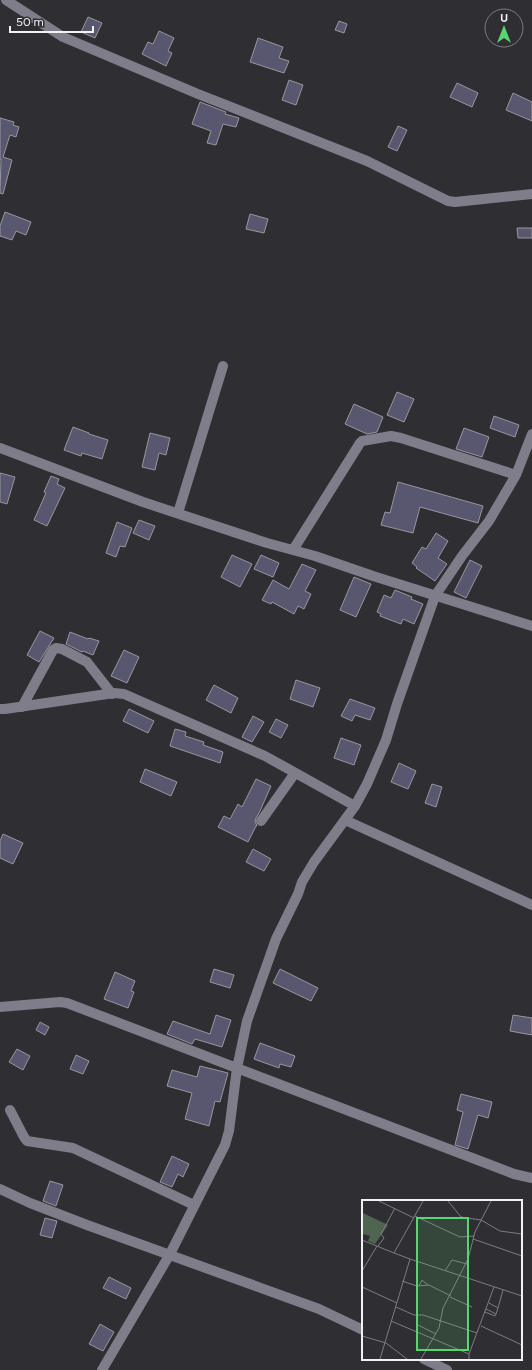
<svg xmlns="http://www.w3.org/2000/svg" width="532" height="1370" font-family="Figtree,sans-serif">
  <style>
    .building { fill: #595670; stroke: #98979c }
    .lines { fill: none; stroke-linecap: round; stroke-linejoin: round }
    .minor { stroke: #7e7d89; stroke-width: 10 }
    .inset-road { fill: none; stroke: #7d7c80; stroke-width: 1 }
    .view { fill: #57d570; fill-opacity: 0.15; stroke: #57d570; stroke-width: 2 }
    .inset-edge { fill: none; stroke: #f2f1f4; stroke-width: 2 }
  </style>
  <rect width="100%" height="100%" fill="#2f2e32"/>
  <path class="building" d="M88,17L102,23L95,38L81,32Z
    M339,21L347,24L344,33L335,30Z
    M159,31L174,38L168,51L172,53L166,66L142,54L148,42L153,44Z
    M258,38L283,47L279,58L289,61L284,73L250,62Z
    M289,80L303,85L296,105L282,100Z
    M457,83L478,93L472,107L450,97Z
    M513,93L532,102V121L506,110Z
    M200,102L226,112L225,114L239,118L236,127L223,124L216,145L207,143L211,131L192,124Z
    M0,118L14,122L13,125L19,127L16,137L10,135L3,157L12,160L3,194L0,193L1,159H0Z
    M398,126L407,130L397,151L388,147Z
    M5,212L31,222L26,235L16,231L12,240L0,236V226Z
    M250,214L268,219L264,233L246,229Z
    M517,228H532V238H518Z
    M397,392L414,399L404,422L387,415Z
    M354,404L383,417L377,432L367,434L345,424Z
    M494,416L519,425L515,437L490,428Z
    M73,427L89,433V434L108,440L102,459L82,453L81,456L64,450Z
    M464,428L489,437L482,457L456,449Z
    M150,433L170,438L166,455L159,453L155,470L142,467Z
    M0,473L15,477L7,504L0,502Z
    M51,476L59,479L57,484L65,488L47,526L34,520L46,493L44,492Z
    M398,482L483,506L478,523L420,507L413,533L381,525L385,512L390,513Z
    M139,520L155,526L149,540L133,533Z
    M117,522L132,528L125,547L120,546L116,557L106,553Z
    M436,533L448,541L438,558L447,564L435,581L416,568L417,567L412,563L422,547L426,549Z
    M232,555L252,564L240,587L221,577Z
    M261,555L279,563L273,577L254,569Z
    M470,560L482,566L466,598L454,592Z
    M302,564L316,570L305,591L311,594L304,609L298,606L294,614L272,602L271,604L262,600L273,580L289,589Z
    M354,577L371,584L356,617L340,610Z
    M395,590L412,597L411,599L423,604L414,624L403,619L401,624L380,616L381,614L377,612L384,595L391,598Z
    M40,631L54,638L39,662L27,655Z
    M70,632L88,639L89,638L99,641L93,655L83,651L82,652L66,644Z
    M124,650L139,657L127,683L111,676Z
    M296,680L320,688L313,707L290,699Z
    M214,685L238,698L231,713L206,700Z
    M350,699L375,708L370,720L355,715L352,721L341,716Z
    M129,709L154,721L148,733L123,721Z
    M253,716L264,722L252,742L242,737Z
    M276,719L288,725L281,738L269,732Z
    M175,729L186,732L185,736L204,742L203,745L223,752L220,763L170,746Z
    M341,738L361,745L354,765L334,758Z
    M399,763L416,771L408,789L391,782Z
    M145,769L177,782L171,796L140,782Z
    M256,779L271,786L260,811L256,818L255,821L257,826H256L248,842L218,827L224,816L230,819L238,804L242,807Z
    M432,784L442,787L436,807L425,803Z
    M3,834L23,843L13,864L0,858V841Z
    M253,849L271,859L264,871L246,862Z
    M214,969L234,975L230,988L210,982Z
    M280,969L318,988L311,1001L273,983Z
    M115,972L135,981L131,991L134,992L128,1008L104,999Z
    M216,1015L231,1020L222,1047L195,1039L192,1044L167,1034L173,1021L210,1034Z
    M513,1015L532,1018V1035L510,1031Z
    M40,1022L49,1027L45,1035L36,1030Z
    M260,1043L295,1056L291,1067L280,1064L279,1068L254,1059Z
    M17,1049L30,1056L23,1070L9,1062Z
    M76,1055L89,1061L83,1074L70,1069Z
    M200,1066L228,1073L220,1102L215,1101L209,1126L185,1119L192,1093L167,1086L172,1070L197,1077Z
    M461,1094L492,1102L488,1118L478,1115L468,1149L455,1145L463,1112L457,1110Z
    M172,1156L189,1164L183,1177L178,1174L172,1187L160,1182Z
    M50,1181L63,1185L56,1206L43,1201Z
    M45,1218L57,1221L52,1238L40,1235Z
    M109,1277L131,1288L126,1299L103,1288Z
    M100,1324L114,1332L103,1351L89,1344Z"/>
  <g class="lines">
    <path class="minor" d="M6,0L63,37L198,94L367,161L448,201L455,202L532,194
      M0,448L143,502L267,543L315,556L373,576L532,626
      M178,513L223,366
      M293,550L360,443L362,441L391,436L401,438L516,475
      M22,707L53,650L56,648L62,649L87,662L112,694
      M0,709H5L114,693L124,694L265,756L355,806
      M345,820L532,905
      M261,821L295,773
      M0,1007L60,1002L67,1003L514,1174L532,1178
      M10,1110L24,1137L27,1141L73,1148L194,1205
      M0,1189L30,1203L87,1225L319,1309L363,1330
      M424,1359L447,1370
      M102,1370L170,1254L225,1145L229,1131L237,1068L247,1021L276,939L298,894L302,882L314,862L355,806L367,784L386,740L397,704L435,596L462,556L489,521L516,475L532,434"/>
  </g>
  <g transform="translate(362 1200)">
    <rect width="160" height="160" fill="#2f2e32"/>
    <path d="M1,13L26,25L13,44L6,41L8,36L1,34L0,36Z" fill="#4f6551"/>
    <path class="inset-road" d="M17,1L52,18M86,1L99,17L119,20L138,31L160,34M53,16L98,37L112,36M111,39L160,56M0,40L32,53M16,46L22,38L19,34L33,8M48,59L160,96M0,71L15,46M83,71L90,60L105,64M40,81L55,86L67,85L89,96M57,86L60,80L66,85M0,87L35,103M88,97L110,107M127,103L136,108L141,90M34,107L52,115H61L115,133M124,109L134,114L136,108M123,112L133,116L134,114M29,121L107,154V159M56,125L74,134M119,126L160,145M0,136L24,143L45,159M107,154L132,87M18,159L48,59L32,53L61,1M59,159L77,128L81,108L106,59L113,32L129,1"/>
    <path class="view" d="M55,18H106V150H55Z"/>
    <rect width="160" height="160" class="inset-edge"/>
  </g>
  <g transform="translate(504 28)"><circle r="19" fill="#2f2e32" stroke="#7d7c80"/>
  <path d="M0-3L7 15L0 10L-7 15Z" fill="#57d570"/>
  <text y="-6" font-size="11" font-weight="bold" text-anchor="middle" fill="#f2f1f4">U</text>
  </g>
  <path d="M10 26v6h83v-6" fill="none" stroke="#f2f1f4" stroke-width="2"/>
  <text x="16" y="26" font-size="12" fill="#f2f1f4" stroke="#2f2e32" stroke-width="3" paint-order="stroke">50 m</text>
</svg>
